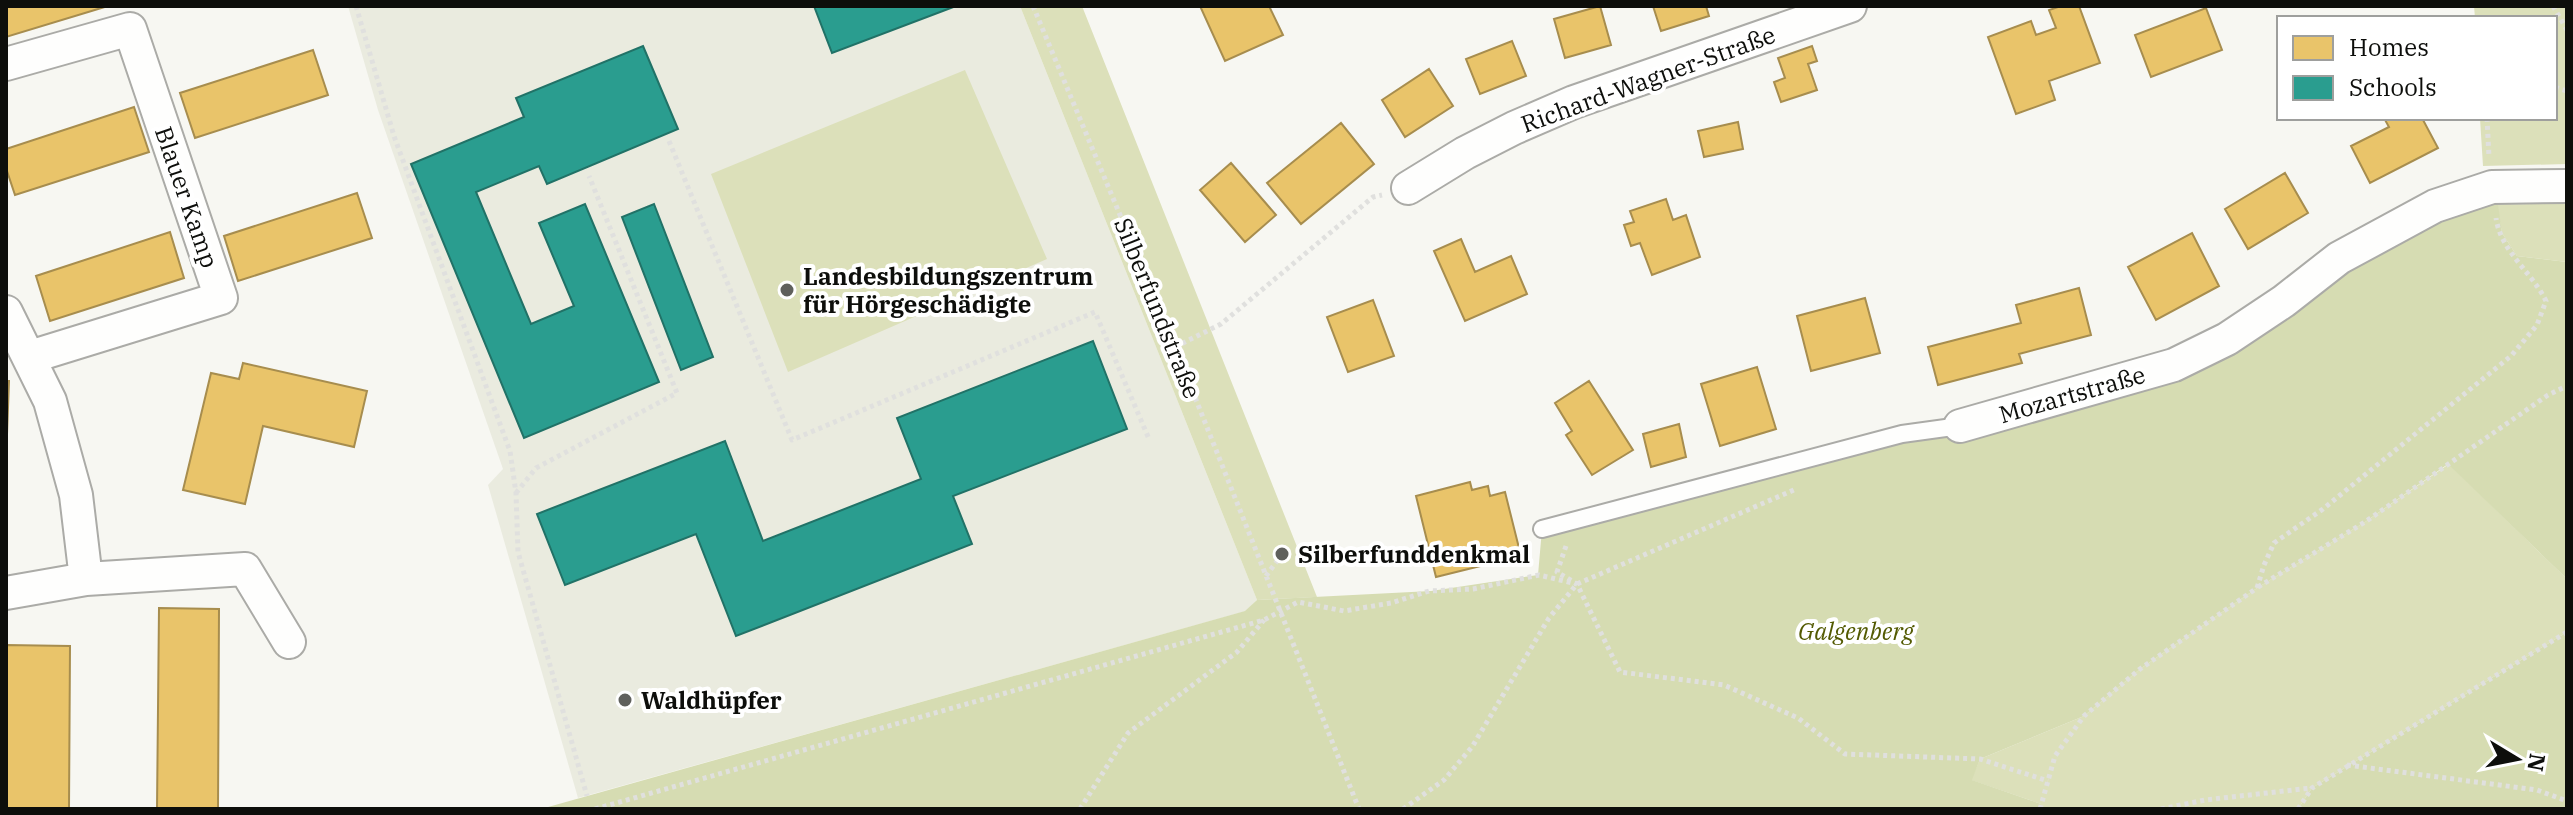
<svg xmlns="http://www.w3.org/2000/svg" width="2573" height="815" font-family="'IBM Plex Serif',serif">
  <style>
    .built { fill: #eaebdf }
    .green { fill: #dce0ba }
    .forest { fill: #d6dcb2 }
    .homes { fill: #e9c46a; stroke: #a78d4e; stroke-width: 2 }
    .schools { fill: #2a9d8f; stroke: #217267; stroke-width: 2 }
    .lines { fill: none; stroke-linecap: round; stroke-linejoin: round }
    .lane-casing { stroke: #ababa7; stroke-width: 20 }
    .street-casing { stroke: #ababa7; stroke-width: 36 }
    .path { stroke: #e0e0de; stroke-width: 5; stroke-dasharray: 4 4; stroke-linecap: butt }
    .lane { stroke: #fefefd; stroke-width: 16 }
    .street { stroke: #fefefd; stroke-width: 32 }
    .poi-dot { fill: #5f605c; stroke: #fff; stroke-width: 3 }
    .labels { text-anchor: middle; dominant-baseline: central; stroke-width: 8; stroke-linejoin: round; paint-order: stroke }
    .street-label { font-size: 24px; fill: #0d0e0b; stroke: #fff }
    .poi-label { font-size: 24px; font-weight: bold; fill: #0d0e0b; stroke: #fff; text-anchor: start }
    .park-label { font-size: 24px; font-style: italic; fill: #535a02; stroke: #fff }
  </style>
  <rect width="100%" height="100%" fill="#f7f7f2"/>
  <path class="built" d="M348,6H1020L1257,600L1246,611L578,798L488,485L503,469L378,110Z"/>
  <path class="green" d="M1020,6H1082L1317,597L1257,600Z
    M2474,6H2567V164L2483,166L2480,118H2555V18H2475Z
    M965,70L1047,259L788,372L711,174Z
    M2567,203V262L2517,256L2502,233L2497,205Z
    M2449,464L2567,579V632L2312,788L2298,809H2040L2041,804L1971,780L1980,759L2084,716L2140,669L2257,588L2365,522Z"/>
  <path class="forest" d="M2567,186V203L2498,205L2502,233L2517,256L2567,262V579L2448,464L2365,522L2257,588L2140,669L2084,716L1980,759L1972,780L2041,804L2040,809H541L1245,611L1257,600L1431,591L1538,575L1542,529L2173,365L2435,206Z
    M2567,632V809H2298L2312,788Z"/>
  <path class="homes" d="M6,6H108L6,37Z
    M1200,6H1269L1283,35L1225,61Z
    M1600,6L1611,45L1565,58L1554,19Z
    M1653,6H1706L1709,16L1661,31Z
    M2061,6H2079L2100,63L2049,81L2055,100L2016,114L1988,37L2031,21L2036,35L2056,28L2049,10Z
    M2206,8L2222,50L2151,77L2135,35Z
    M1512,41L1526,76L1480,94L1466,59Z
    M1812,46L1817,61L1808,64L1817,90L1781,102L1774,82L1785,78L1778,58Z
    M313,50L328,95L195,138L180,93Z
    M1429,69L1453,106L1405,137L1382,100Z
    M134,107L149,152L15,195L6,168V149Z
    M2384,118H2422L2438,148L2370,183L2351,146L2389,127Z
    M1738,122L1743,149L1704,157L1698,131Z
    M1341,123L1374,164L1301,224L1267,183Z
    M1231,163L1276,215L1245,242L1200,190Z
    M2285,173L2308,213L2248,249L2225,209Z
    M357,193L372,238L238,281L224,236Z
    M1666,199L1673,220L1686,215L1700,257L1652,275L1640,243L1631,246L1624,225L1634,222L1630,211Z
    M170,232L184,278L50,321L36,276Z
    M2192,233L2219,286L2156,320L2128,267Z
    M1461,239L1475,272L1511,256L1527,294L1465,321L1434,251Z
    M2079,288L2091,335L2019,354L2022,363L1938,385L1928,347L2021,323L2016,305Z
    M1865,298L1880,353L1811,371L1797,316Z
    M1373,300L1394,356L1348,372L1327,317Z
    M243,363L367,391L354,447L263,426L245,504L183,490L211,373L239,379Z
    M1757,367L1776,429L1720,446L1701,384Z
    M6,381H9L6,461Z
    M1589,381L1633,450L1592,475L1566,435L1572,431L1555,403Z
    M1679,424L1686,457L1651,467L1643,434Z
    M1470,482L1472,490L1488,486L1490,496L1505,492L1521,556L1436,577L1416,496Z
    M159,608L219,609L218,809H157Z
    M6,645L70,646L69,809H6Z"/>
  <path class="schools" d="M814,6H956L832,53Z
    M643,46L678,129L547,184L539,166L476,192L531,324L574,306L539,223L585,204L659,382L524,438L411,164L524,117L516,98Z
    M654,204L713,357L681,370L622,217Z
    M1093,341L1127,429L953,496L972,544L736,636L696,534L565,585L537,514L725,441L763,541L921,479L897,418Z"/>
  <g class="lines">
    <defs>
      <path id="lane" d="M1542,529L1902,434L1960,426"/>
      <path id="street" d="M6,64L130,29L221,298L30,357
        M1408,188L1465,153L1514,128L1574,102L1850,6
        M6,312L50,401L76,495L86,579
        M1960,426L2174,365L2227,339L2284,301L2339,258L2435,206L2492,187L2567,186
        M6,593L86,579L245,569L289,642"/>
    </defs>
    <use href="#lane" class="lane-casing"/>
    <use href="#street" class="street-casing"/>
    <path class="path" d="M356,6L394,136L510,451L516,493L518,552L587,796
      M1033,6L1175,347L1359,809
      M2553,6L2567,30
      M2555,87L2567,91
      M2487,118L2489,157
      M669,141L792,440L1095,312L1149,439
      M1175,347L1221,324L1373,197L1382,195
      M516,493L536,468L677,393L589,176
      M1566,546L1557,572L1577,584L1620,672L1724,685L1798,718L1845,754L1980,759L2048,781
      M1266,576L1280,557
      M2258,587L2365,522L2548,395L2567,386
      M2347,765L2537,790L2567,801
      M595,809L1264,620L1298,602L1344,611L1391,603L1429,591L1473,589L1539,575L1577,584
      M1080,809L1128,733L1237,652L1264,620
      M1403,809L1444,780L1472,747L1549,618L1577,584L1796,489
      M2040,809L2055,756L2084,716L2140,669L2257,588L2264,565L2274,543L2323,509L2511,356L2537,325L2546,301C2532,272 2501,252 2496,218
      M2161,809L2205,800L2311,788
      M2298,809L2312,788L2567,632"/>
    <use href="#lane" class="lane"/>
    <use href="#street" class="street"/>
  </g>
  <g class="poi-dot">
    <circle cx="787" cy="290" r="8"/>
    <circle cx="1282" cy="554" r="8"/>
    <circle cx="625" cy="700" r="8"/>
  </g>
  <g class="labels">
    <g class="street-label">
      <text transform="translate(1648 79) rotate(-20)">Richard-Wagner-Straße</text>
      <text transform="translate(187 197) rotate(71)">Blauer Kamp</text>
      <text transform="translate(1158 308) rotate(68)">Silberfundstraße</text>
      <text transform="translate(2072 394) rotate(-16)">Mozartstraße</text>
    </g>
    <g class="poi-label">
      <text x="803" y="276">Landesbildungszentrum<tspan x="803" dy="28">für Hörgeschädigte</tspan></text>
      <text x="1298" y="554">Silberfunddenkmal</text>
      <text x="641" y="700">Waldhüpfer</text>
    </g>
    <g class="park-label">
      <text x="1856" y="631">Galgenberg</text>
    </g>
  </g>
  <rect width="2573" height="815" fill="none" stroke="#0d0e0b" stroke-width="16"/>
  <rect x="2277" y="16" width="280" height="104" fill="#ffffff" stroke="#9e9f9d" stroke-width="2"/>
  <rect x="2293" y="36" width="40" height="24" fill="#e9c46a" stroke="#9e9f9d" stroke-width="2"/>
  <text x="2349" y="56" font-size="24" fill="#0d0e0b">Homes</text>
  <rect x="2293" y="76" width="40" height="24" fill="#2a9d8f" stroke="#9e9f9d" stroke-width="2"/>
  <text x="2349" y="96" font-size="24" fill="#0d0e0b">Schools</text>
  <g transform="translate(2517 759) rotate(100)" stroke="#ffffff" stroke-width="6" paint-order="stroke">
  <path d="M0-6L14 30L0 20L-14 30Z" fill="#0d0e0b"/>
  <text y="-12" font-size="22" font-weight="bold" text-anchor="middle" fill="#0d0e0b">N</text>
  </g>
</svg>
